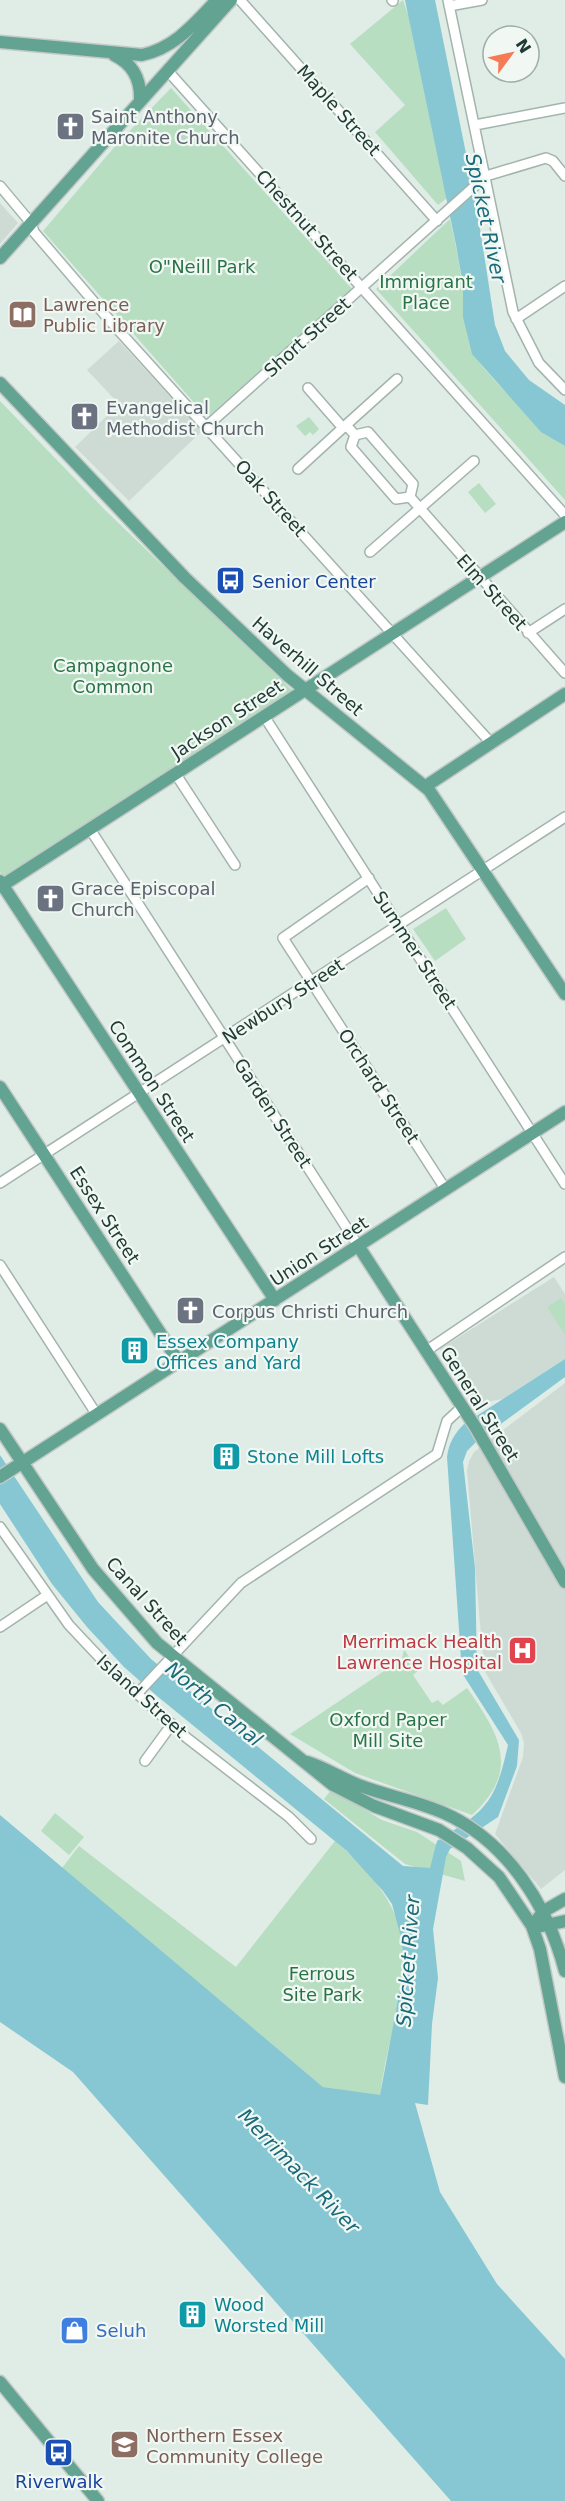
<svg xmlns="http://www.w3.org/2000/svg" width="565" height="2501" font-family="'DejaVu Sans',sans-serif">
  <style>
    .built { fill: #cedbd5 }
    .green { fill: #b8dec2 }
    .water { fill: #86c7d3 }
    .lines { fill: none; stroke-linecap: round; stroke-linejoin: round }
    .minor-casing { stroke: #a3b4ad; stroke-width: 12 }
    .major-casing { stroke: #c1c8c6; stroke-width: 15 }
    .minor { stroke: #fff; stroke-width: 9 }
    .major { stroke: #63a392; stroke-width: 12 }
    .labels { text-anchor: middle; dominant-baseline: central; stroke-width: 4.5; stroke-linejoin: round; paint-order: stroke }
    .street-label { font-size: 18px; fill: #203c35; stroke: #f1f8f4 }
    .worship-label { font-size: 18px; fill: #5b616d; stroke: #f1f8f4; text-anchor: start }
    .park-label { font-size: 18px; fill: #297446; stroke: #f1f8f4 }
    .education-label { font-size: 18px; fill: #785e54; stroke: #f1f8f4; text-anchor: start }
    .transit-label { font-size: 18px; fill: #164399; stroke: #f1f8f4; text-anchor: start }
    .culture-label { font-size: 18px; fill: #0d838f; stroke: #f1f8f4; text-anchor: start }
    .health-label { font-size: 18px; fill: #be3a42; stroke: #f1f8f4; text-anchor: end }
    .shop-label { font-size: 18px; fill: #366cbe; stroke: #f1f8f4; text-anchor: start }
    .water-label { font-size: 20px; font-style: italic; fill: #196a7a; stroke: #f1f8f4 }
  </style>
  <rect width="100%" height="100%" fill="#e0ece6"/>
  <path class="built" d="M0,203L18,223L0,244Z
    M119,341L202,431L129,501L75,447L119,404L87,370Z
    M554,1277L565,1294V1359L503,1399L475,1404L440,1349Z
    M565,1383V1870L541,1889L495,1834L523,1757L524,1743L521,1733L484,1670L467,1471L469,1461L474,1452Z"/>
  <path class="green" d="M403,0L409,17L447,198L438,205L375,132L405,105L350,44Z
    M171,88L352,289L210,415H205L43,231L117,144Z
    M450,219C455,240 459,261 462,283C466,306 464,328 472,351C476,365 550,438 565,446V500L376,289Z
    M0,401L105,510L295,693L4,878L0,872Z
    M309,417L319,429L313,435L310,432L305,436L296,426Z
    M479,483L496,504L485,513L468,492Z
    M446,908L466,939L435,961L413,929Z
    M561,1298L565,1304V1335L547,1307Z
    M404,1649L418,1671L413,1675L432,1703L438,1700L443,1705L467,1688C500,1735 521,1770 472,1815L355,1773L290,1734L402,1659Z
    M331,1790L382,1820L417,1832L461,1861L465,1881L405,1864L324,1799Z
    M55,1813L84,1837L69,1855L41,1831Z
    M335,1841C373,1872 410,1918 404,1969C399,2012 385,2053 380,2096L323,2087L62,1868L79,1846L236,1967Z"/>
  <path class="water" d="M405,0H435L476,203L495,325L505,351L529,380L565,405V446L541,432L472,354L463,317V285L456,245Z
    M565,1359V1377L476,1442L467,1451L463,1462L475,1568L477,1669L519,1740L517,1766L498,1817L450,1849L446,1857L433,1929L438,1978L432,2024L428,2105L415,2103L440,2192L497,2284L565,2359V2501H451L73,2072L0,2022V1815L323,2087L380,2095L404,1968L402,1941L392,1904L383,1891L347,1851L157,1696L124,1667L87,1627L52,1584L0,1504V1455L98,1602L151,1659L403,1866L430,1868L437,1841C487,1810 495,1803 508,1745L462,1673L447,1457C449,1443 454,1434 464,1424Z"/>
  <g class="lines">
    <defs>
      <path id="minor" d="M240,0L437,221
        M392,0L393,1
        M448,0L513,312L539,363L565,390
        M449,6L482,0
        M167,70L565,515
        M475,125L565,108
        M0,186L31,223L34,232L112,323L491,743
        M516,319L565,286
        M308,388L343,428
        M207,426L486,176L546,158L553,161L565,176
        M355,435L346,425L397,379
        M298,469L346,425
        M410,497L396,499L351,447L355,435L368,432L413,484L410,497L565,673
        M370,552L474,461
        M528,633L565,609
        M264,716L565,1184
        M175,773L235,865
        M90,829L359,1247
        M369,878L283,938L446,1190
        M0,1183L565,817
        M0,1265L97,1415
        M426,1351L565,1257
        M0,1527L69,1625L116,1675L187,1738L289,1817L311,1839
        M0,1627L46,1596
        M137,1694L241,1583L437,1454L447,1421L462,1407
        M145,1761L172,1724"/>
      <path id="major" d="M0,42L142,55C175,48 195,23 217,0
        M114,55C133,64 141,79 140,100
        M0,258L231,0
        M0,383L185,578L287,675L429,790L565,994
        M426,786L565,694
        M0,881L275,1300
        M0,887L565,522
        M0,1087L179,1362
        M359,1247L476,1428L565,1582
        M0,1429L93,1569L157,1643L333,1785L374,1806L439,1830L467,1848L499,1877L532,1926L540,1949L565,2077
        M0,1477L565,1112
        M307,1762C326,1768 342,1779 361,1786C388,1796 417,1801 444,1813C507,1841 548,1906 565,1971
        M532,1926L544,1911L565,1899
        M542,1926L565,1921
        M0,2382L98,2501"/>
    </defs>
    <use href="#minor" class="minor-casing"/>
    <use href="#major" class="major-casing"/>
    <use href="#minor" class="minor"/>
    <use href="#major" class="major"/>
  </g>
  <defs>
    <symbol id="church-square" viewBox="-11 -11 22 22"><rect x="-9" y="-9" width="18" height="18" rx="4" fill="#6b7280" stroke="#f1f8f4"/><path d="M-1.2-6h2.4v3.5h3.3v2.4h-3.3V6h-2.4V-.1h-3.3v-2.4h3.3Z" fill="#fff"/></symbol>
    <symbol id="library-square" viewBox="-11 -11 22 22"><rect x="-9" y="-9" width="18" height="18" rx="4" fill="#8d6e63" stroke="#f1f8f4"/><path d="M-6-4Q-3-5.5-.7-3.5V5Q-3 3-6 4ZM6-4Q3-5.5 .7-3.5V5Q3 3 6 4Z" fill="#fff"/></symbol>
    <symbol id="bus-square" viewBox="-11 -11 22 22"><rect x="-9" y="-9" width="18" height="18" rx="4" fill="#1a4fb4" stroke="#f1f8f4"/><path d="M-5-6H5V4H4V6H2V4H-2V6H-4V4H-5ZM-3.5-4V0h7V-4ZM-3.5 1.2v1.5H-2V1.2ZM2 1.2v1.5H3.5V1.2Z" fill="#fff"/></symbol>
    <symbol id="building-square" viewBox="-11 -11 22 22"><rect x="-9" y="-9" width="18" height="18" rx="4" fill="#0f9aa8" stroke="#f1f8f4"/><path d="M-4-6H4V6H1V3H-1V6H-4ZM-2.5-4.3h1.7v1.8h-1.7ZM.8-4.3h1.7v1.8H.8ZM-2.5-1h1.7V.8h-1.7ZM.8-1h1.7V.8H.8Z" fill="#fff"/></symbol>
    <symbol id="hospital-square" viewBox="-11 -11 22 22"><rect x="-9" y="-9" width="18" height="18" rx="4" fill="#e0444e" stroke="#f1f8f4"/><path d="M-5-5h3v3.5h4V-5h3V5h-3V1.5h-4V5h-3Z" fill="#fff"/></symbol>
    <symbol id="shop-square" viewBox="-11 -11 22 22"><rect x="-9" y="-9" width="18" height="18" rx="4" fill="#3f7fe0" stroke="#f1f8f4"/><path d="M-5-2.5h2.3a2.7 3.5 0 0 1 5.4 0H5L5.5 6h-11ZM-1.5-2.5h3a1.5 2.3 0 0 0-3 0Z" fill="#fff"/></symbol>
    <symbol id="university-square" viewBox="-11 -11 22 22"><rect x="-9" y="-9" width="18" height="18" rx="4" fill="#8d6e63" stroke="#f1f8f4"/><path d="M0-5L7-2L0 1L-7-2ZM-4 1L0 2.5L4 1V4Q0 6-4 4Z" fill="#fff"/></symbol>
  </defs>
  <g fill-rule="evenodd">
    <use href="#church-square" x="54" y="110" width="33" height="33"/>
    <use href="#library-square" x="6" y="298" width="33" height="33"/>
    <use href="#church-square" x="68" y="400" width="33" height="33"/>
    <use href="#bus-square" x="214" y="564" width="33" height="33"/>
    <use href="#church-square" x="34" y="882" width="33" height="33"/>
    <use href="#church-square" x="174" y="1294" width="33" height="33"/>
    <use href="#building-square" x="118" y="1334" width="33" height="33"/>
    <use href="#building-square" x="210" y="1440" width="33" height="33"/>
    <use href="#hospital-square" x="506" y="1634" width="33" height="33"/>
    <use href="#building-square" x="176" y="2298" width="33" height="33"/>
    <use href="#shop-square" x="58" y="2314" width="33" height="33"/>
    <use href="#university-square" x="108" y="2428" width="33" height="33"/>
    <use href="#bus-square" x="42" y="2436" width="33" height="33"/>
  </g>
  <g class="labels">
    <g class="street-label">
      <text transform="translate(339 110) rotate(48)">Maple Street</text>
      <text transform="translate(307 225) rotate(48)">Chestnut Street</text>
      <text transform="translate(307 337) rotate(-42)">Short Street</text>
      <text transform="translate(271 498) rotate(48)">Oak Street</text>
      <text transform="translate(492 592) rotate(48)">Elm Street</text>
      <text transform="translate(308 666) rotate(41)">Haverhill Street</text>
      <text transform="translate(227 719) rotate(-33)">Jackson Street</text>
      <text transform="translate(415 950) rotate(57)">Summer Street</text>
      <text transform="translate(283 1001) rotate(-33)">Newbury Street</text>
      <text transform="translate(152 1081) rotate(57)">Common Street</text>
      <text transform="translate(379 1086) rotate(57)">Orchard Street</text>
      <text transform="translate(273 1113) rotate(57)">Garden Street</text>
      <text transform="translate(105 1215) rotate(57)">Essex Street</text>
      <text transform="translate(319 1251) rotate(-33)">Union Street</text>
      <text transform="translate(480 1404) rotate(58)">General Street</text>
      <text transform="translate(147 1601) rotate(48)">Canal Street</text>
      <text transform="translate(142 1696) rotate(42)">Island Street</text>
    </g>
    <g class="worship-label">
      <text x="91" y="116">Saint Anthony<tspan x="91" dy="21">Maronite Church</tspan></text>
      <text x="106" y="407">Evangelical<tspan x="106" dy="21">Methodist Church</tspan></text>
      <text x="71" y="888">Grace Episcopal<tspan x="71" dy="21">Church</tspan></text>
      <text x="212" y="1311">Corpus Christi Church</text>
    </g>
    <g class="park-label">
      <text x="202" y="266">O"Neill Park</text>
      <text x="426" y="281">Immigrant<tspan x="426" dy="21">Place</tspan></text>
      <text x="113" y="665">Campagnone<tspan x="113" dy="21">Common</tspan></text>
      <text x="388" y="1719">Oxford Paper<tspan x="388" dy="21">Mill Site</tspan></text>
      <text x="322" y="1973">Ferrous<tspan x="322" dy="21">Site Park</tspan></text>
    </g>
    <g class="education-label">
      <text x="43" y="304">Lawrence<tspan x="43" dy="21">Public Library</tspan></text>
      <text x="146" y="2435">Northern Essex<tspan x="146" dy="21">Community College</tspan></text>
    </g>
    <g class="transit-label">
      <text x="252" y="581">Senior Center</text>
      <text x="59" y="2481" text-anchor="middle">Riverwalk</text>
    </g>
    <g class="culture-label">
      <text x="156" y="1341">Essex Company<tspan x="156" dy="21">Offices and Yard</tspan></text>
      <text x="247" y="1456">Stone Mill Lofts</text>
      <text x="214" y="2304">Wood<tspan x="214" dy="21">Worsted Mill</tspan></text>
    </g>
    <g class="health-label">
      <text x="502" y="1641">Merrimack Health<tspan x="502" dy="21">Lawrence Hospital</tspan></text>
    </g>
    <g class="shop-label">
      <text x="96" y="2330">Seluh</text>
    </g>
    <g class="water-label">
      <text transform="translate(486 218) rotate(78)">Spicket River</text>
      <text transform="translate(214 1704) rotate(40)">North Canal</text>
      <text transform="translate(408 1961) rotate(-86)">Spicket River</text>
      <text transform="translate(299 2171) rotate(46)">Merrimack River</text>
    </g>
  </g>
  <g transform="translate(511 54) rotate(57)"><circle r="28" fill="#f1f8f4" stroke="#9dada8" stroke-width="1.5"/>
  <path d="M0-4.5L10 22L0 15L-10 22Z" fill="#f67b54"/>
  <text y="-9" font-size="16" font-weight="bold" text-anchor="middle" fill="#203c35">N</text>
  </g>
</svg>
